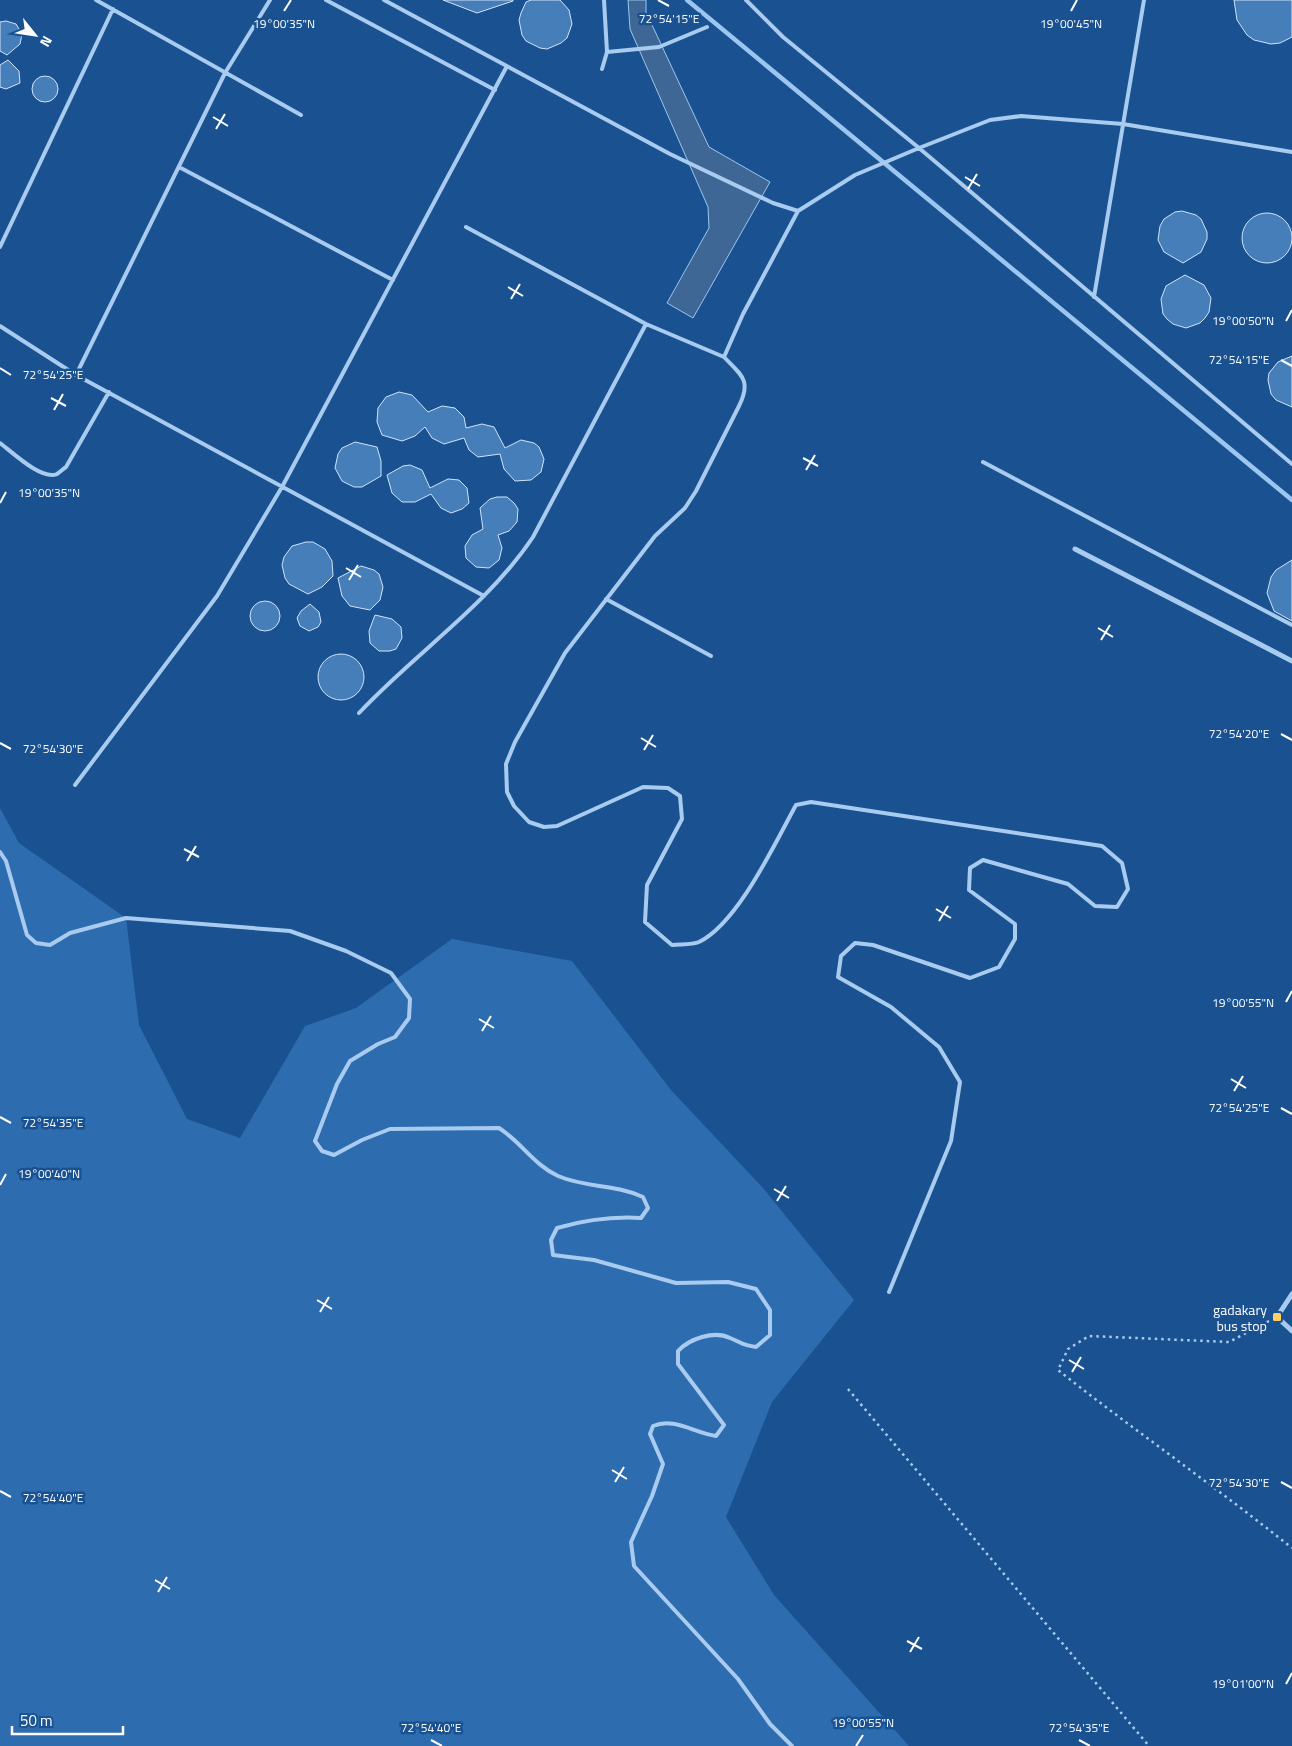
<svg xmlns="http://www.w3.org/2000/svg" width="1292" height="1746" font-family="'Titillium Web',sans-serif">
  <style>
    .green { fill: #2c6caf }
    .water { fill: #3f6795; stroke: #9cc6f1 }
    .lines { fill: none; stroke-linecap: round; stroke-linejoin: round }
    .stream { stroke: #9cc6f1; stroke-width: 4.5 }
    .building { fill: #467eba; stroke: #cfe4fb }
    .path { stroke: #a9cbef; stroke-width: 2.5; stroke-dasharray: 2.5 4; stroke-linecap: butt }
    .lane { stroke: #a9cbef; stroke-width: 4 }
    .street { stroke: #a9cbef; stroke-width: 5 }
    .ticks { fill: none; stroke: #fff; stroke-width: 2 }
    .poi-dot { fill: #ffce67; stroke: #1a5291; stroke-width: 2 }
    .labels { text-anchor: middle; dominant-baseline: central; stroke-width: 5; stroke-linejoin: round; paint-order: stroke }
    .poi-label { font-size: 14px; fill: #fff; stroke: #1a5291; text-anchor: end }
    .ticks-label { font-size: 12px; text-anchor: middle; fill: #fff; stroke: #1a5291; stroke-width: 5; stroke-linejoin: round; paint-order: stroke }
  </style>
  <rect width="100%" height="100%" fill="#1a5291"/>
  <path class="green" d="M0,808L19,843L126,918L139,1025L187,1119L240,1138L305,1026L356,1008L452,939L572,961L671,1090L763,1188L854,1300L772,1402L726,1517L774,1595L909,1746H0Z"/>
  <path class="water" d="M628,0H646V12L709,147L770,182L693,318L667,303L709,228L708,207L630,29Z"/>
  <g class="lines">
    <path class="stream" d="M687,0L1292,500"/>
  </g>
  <path class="building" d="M443,0H513V1L477,13Z
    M531,0H560L569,10L572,24L567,38L561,43L547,49L540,48L526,41L522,35L519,20L521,13L526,2Z
    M1234,0H1292V37L1280,43L1271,44L1254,40L1247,35L1237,20Z
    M6,21L16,24L22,34L20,44L7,55L0,51V22Z
    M8,60L19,71L20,83L6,89L0,87V65Z
    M32 89a13 13 0 1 1 26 0a13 13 0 1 1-26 0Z
    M1182,211L1196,215L1201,219L1207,232V239L1201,252L1183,263L1164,252L1158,240L1160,226L1164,219L1175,212Z
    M1242 238a25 25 0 1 1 50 0a25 25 0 1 1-50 0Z
    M1185,275L1204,285L1211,298L1209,312L1205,318L1200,323L1186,328L1173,324L1167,319L1163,314L1161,299L1166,286Z
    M1292,356V407L1276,400L1271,394L1268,380L1269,373L1278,362Z
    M399,392L412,395L428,412L442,406L455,408L464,417L466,428L482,424L494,427L505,448L521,440L534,443L539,447L544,459L541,472L531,480L515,481L504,469L500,454L478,457L469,450L464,438L444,444L432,438L425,427L415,436L402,441L382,435L377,422L378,408L386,397Z
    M355,442L377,447L381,461V476L362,487H354L342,481L335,468L338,454L342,448Z
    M410,465L422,470L430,488L448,479L459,480L467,488L469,503L462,509L451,513L441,508L431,494L415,502H402L392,493L387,475L403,466Z
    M497,497H507L514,503L518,509L517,522L509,531L498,535L502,548L499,560L489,568L476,567L466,558L465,546L472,535L483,529L480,508L490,499Z
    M306,542H313L325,549L332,561L333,576L322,587L308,594L289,584L285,578L282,565L284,557L292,546Z
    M1292,560V621L1274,611L1267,593L1271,577L1276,570Z
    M361,566L374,570L379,574L383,587L380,600L370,610L350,606L342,596L338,578Z
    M250 616a15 15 0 1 1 30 0a15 15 0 1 1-30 0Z
    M310,604L319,612L321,622L318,627L309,631L300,626L297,618L301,611Z
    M375,615L392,619L401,627L402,638L396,649L390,651H379L370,643L369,631Z
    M318 677a23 23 0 1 1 46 0a23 23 0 1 1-46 0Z"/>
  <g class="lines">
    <path class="path" d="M1269,1321L1229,1342L1089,1336L1068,1349L1058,1370C1135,1431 1216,1487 1292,1548
      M848,1389L1149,1746"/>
    <path class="lane" d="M96,0L301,115
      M270,0L225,73L76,375L484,596
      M326,0L495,90
      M384,0L670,154L773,203L798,211L855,175L919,148L990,120L1021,116L1123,124L1292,152
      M746,0L783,37L919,148L1292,464
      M607,52L659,47L707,27
      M602,69L607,52L604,0
      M179,167L393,280
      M798,211L743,314L724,357C741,375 752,380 739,406L696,491L685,508L655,536L565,653L515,742L506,764L507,792L514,806L529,822L544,827L557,826L643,787L668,788L680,796L682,819L647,885L645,922L672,945C680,944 692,945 699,942C738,923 775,843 796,805L811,802L1102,846L1122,863L1128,889L1117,907L1095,906L1068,884L983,860L970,868L969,890L1015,924V939L999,967L970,978L873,945L855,943L841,956L838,977L891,1007L939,1047L960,1082L951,1141L889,1292
      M466,227L646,324L724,357
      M0,247L113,9
      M1094,297L1144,0
      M0,326L76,375
      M0,443C12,452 42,481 57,474C60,472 63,469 66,467L109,392
      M983,462L1292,625
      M606,599L711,656
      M359,713C415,653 487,606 533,537L646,324
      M75,785L217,596L282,487L507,66
      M0,852L6,861L27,935L36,943L50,945L70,933L126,918L290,931L346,951L391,973L410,999L409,1018L395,1037L378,1044L350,1061L337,1084L315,1141L322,1151L334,1155L362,1140L390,1129L499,1128C521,1142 534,1165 558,1176C586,1188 615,1184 643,1197L648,1208L641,1218C611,1216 585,1220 557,1228L551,1240L553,1255L594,1260L676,1283L728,1282L756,1289L770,1310V1335L756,1347C741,1345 743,1343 730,1338C714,1330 689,1339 678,1351V1364L724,1425L716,1436C694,1433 674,1417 653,1426L650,1434L663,1464L652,1496L631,1542L634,1566L738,1679L770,1724L792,1746"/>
    <path class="street" d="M1075,549L1292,661
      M1292,1294L1277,1317L1292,1331"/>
  </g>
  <path class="ticks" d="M658,0L669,6M284,11L291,0M1071,11L1077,0M213,117L228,126M216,129L225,114M965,177L980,186M968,189L977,174M508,287L523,296M511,299L520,284M1286,321L1292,310M1281,360L1292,366M0,368L11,375M51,398L66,406M54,410L63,394M803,458L818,466M806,470L815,455M0,503L6,492M346,568L361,577M349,580L358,565M1098,628L1113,637M1101,640L1110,625M1281,734L1292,740M641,738L656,747M0,743L11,749M644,750L653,735M184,849L199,857M187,861L196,846M936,909L951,918M939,921L948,906M1286,1002L1292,991M479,1019L494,1028M482,1031L491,1016M1231,1079L1246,1088M1234,1091L1243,1076M1281,1108L1292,1114M0,1117L11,1123M0,1185L6,1174M774,1189L789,1198M777,1201L786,1186M317,1300L332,1309M320,1312L329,1297M1069,1360L1084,1369M1072,1372L1081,1357M612,1470L627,1479M615,1482L624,1467M1281,1482L1292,1488M0,1491L11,1497M155,1580L170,1589M158,1592L167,1577M907,1641L922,1649M910,1652L919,1637M1286,1684L1292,1673M431,1740L442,1746M1079,1740L1090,1746M856,1746L863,1735"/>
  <rect class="poi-dot" x="1272" y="1312" width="10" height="10" rx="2.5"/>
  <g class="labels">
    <g class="poi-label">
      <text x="1267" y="1309">gadakary<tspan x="1267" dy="16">bus stop</tspan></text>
    </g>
  </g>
  <g class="ticks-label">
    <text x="669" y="23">72°54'15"E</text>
    <text x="284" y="28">19°00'35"N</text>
    <text x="1071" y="28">19°00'45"N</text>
    <text x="1243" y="325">19°00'50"N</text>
    <text x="1239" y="364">72°54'15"E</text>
    <text x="53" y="379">72°54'25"E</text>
    <text x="49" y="497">19°00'35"N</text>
    <text x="1239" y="738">72°54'20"E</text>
    <text x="53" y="753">72°54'30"E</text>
    <text x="1243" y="1007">19°00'55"N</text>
    <text x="1239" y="1112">72°54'25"E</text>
    <text x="53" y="1127">72°54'35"E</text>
    <text x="49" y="1178">19°00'40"N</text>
    <text x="1239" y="1487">72°54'30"E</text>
    <text x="53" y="1502">72°54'40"E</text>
    <text x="1243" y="1688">19°01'00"N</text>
    <text x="863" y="1727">19°00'55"N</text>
    <text x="431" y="1732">72°54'40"E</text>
    <text x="1079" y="1732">72°54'35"E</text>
  </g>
  <g transform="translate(35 35) rotate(120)" stroke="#1a5291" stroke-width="4" paint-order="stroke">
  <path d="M0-4L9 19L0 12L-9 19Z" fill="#ffffff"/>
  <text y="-8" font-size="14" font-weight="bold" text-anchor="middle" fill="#ffffff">N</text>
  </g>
  <path d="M12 1726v8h111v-8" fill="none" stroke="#ffffff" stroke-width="2.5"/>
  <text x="20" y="1726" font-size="15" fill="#ffffff" stroke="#1a5291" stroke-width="4" paint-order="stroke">50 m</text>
</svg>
